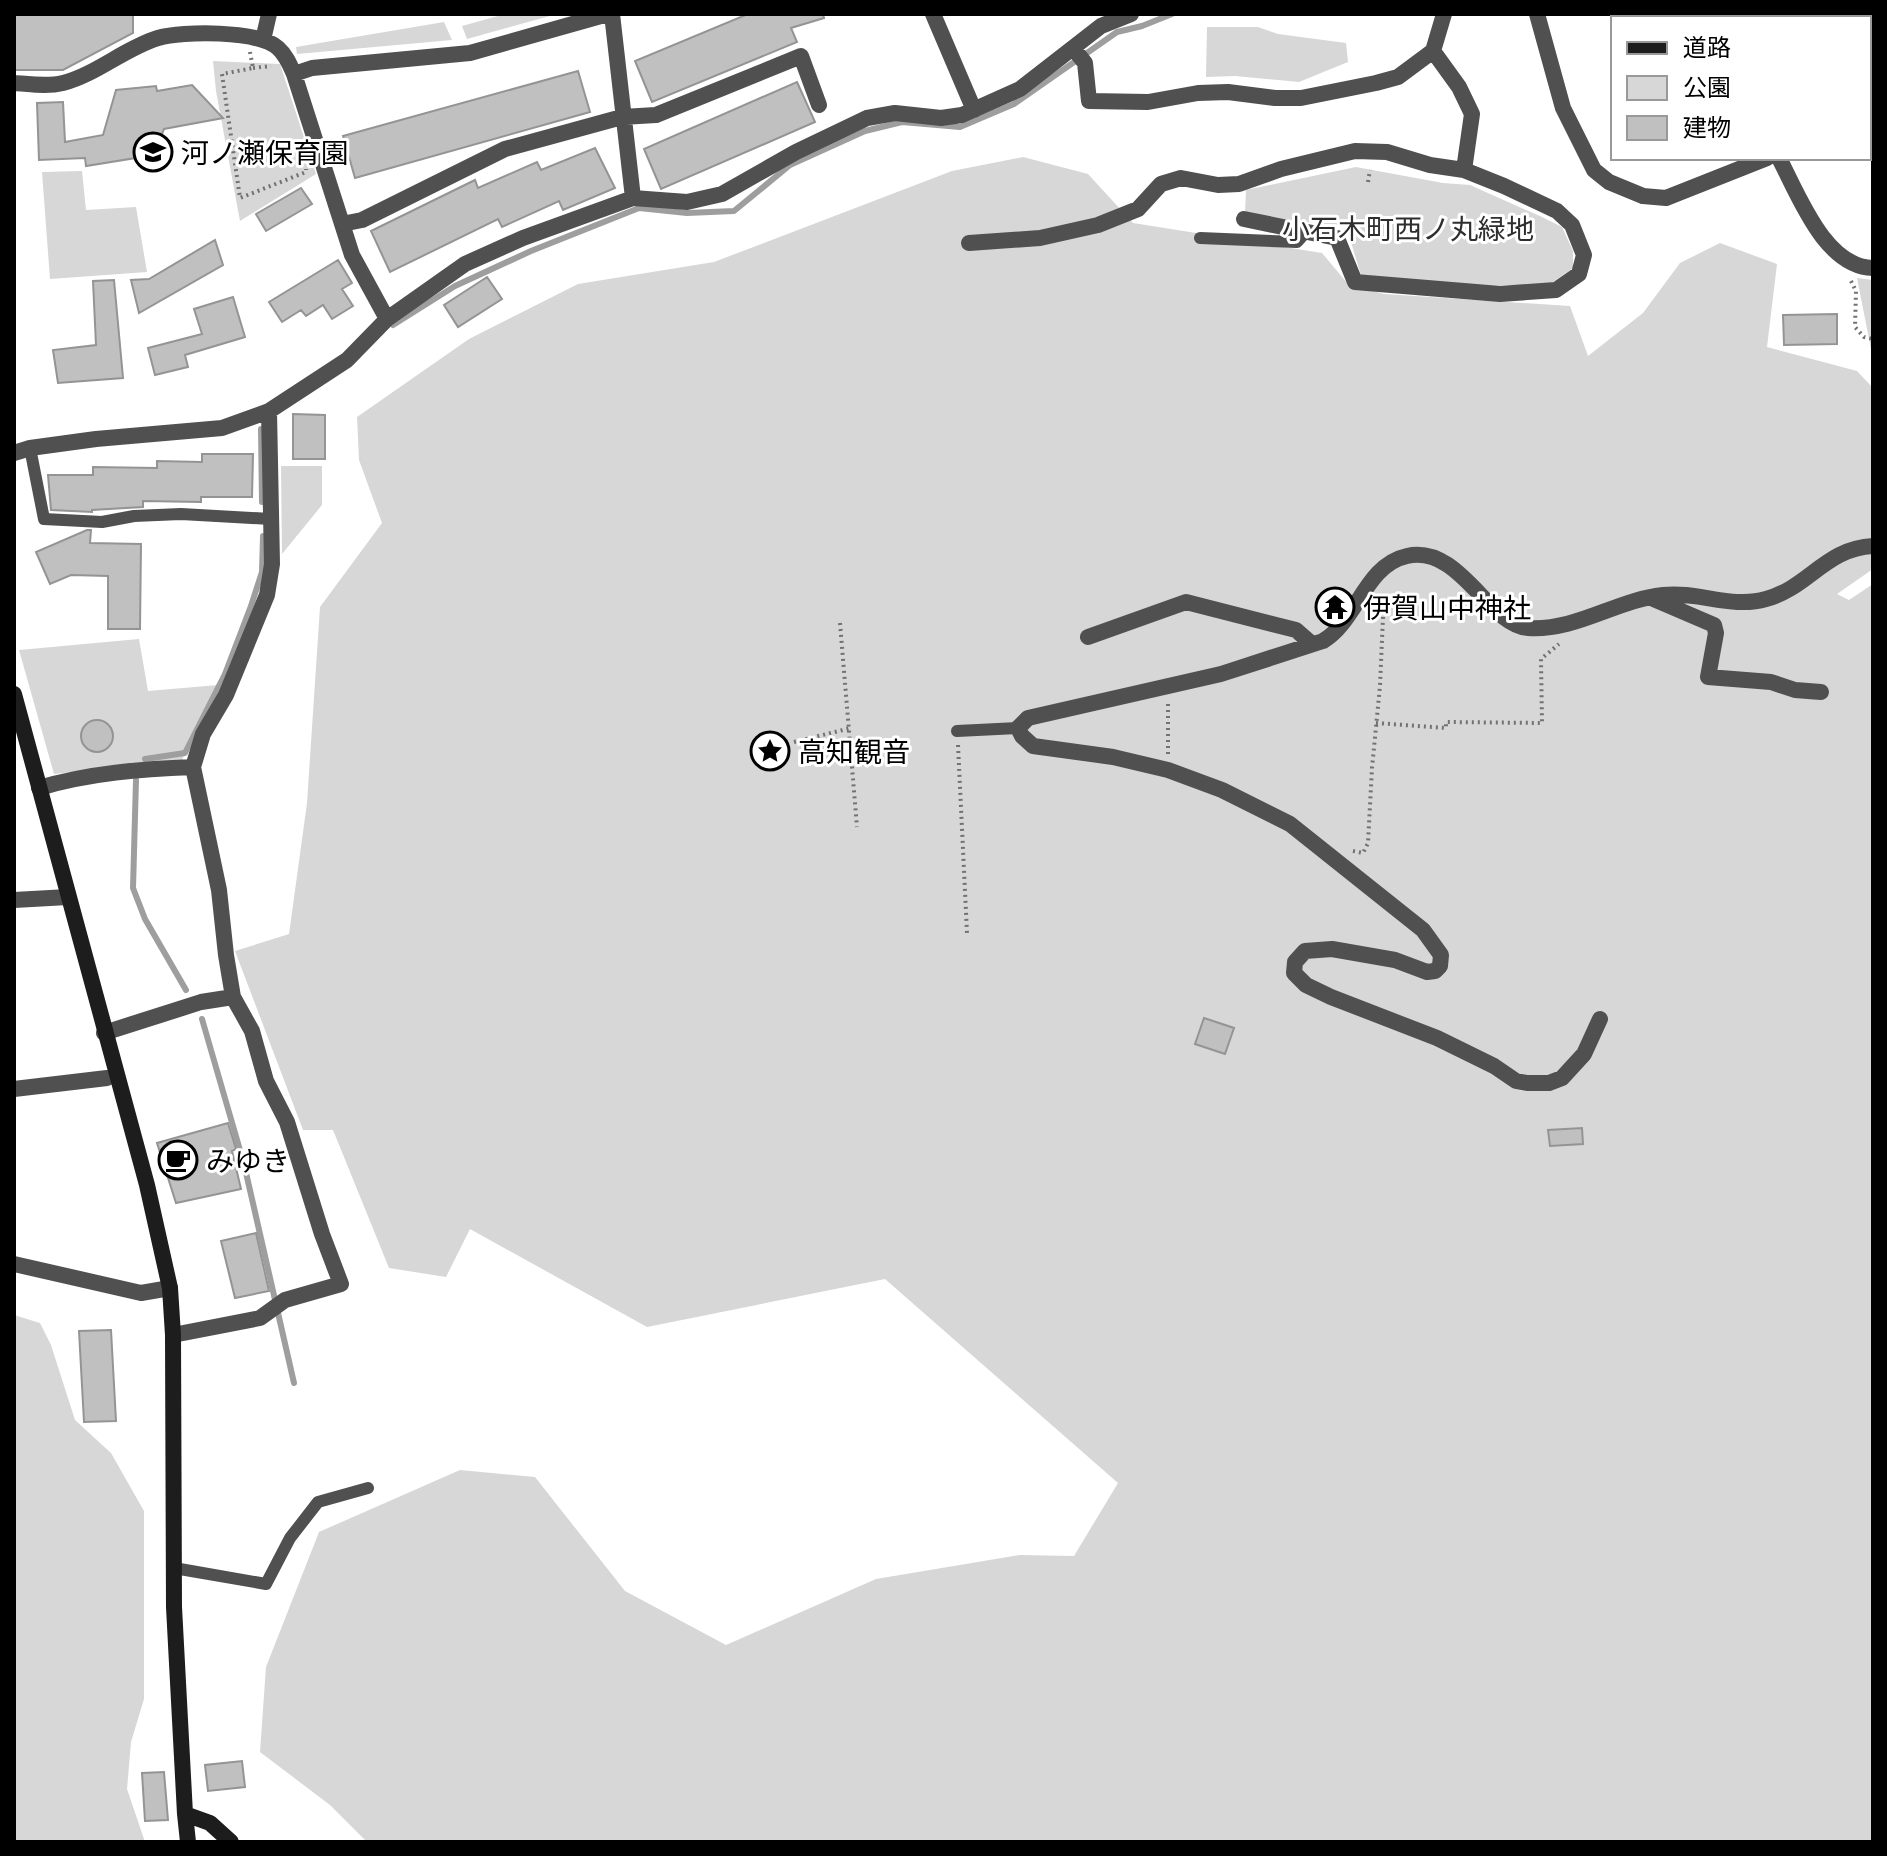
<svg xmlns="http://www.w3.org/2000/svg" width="1887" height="1856" font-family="'PT Sans','Noto Sans JP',sans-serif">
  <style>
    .green { fill: #d7d7d7 }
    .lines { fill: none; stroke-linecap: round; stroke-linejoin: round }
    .stream { stroke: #9e9e9e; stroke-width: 6 }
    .building { fill: #c0c0c0; stroke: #949494; stroke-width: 2 }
    .path { stroke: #727272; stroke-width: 4; stroke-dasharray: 2 4; stroke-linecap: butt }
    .lane { stroke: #505050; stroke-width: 12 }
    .street { stroke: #505050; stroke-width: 16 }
    .secondary { stroke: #1d1d1d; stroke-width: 16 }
    .labels { text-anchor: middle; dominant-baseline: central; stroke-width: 6; stroke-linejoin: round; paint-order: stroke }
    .poi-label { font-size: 28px; fill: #000; stroke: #fff; text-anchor: start }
    .park-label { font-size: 28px; fill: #2e2e2e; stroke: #fff }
  </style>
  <rect width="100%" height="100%" fill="#fff"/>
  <path class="green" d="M505,14H557L467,39L462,26Z
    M444,22L452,40L297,54L296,47Z
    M1207,27H1258L1278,34L1346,43L1348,62L1299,82L1235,76L1206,77Z
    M213,61L280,64L316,174L240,221L216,91Z
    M1023,157L1088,174L1133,223L1322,253L1348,284L1384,294L1570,306L1588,356L1643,313L1680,263L1720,243L1777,264L1767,347L1857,371L1873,388V569L1837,594L1849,600L1873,584V1842H367L330,1805L260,1752L266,1667L319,1532L460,1470L535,1477L625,1591L726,1645L876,1579L1020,1555L1074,1556L1118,1483L885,1279L647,1327L470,1229L446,1277L389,1268L333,1130H303L235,951L289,934L307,803L320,607L382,523L359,460L357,417L469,339L578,284L714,262L952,171Z
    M1356,167L1443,183L1470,185L1542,217L1562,227L1573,251V268L1550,284L1489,286L1361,275L1346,226L1284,220L1245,213L1246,190Z
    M82,171L86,210L136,207L147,272L50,279L42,172Z
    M1857,278L1873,280V359Z
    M281,466H322V505L282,554Z
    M139,639L148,691L218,685L182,760L54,774L19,650Z
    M14,1315L40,1323L51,1345L75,1420L111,1453L144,1511V1699L131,1742L127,1789L145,1842H14Z"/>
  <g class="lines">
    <path class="stream" d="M393,325L455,286L531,251L639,208L687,213L734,211L790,165L865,131L902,122L960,127L1014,104L1117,32L1142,26L1172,14
      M261,429L262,502
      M145,759L185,753L225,674L251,606L262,572L263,536
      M136,780L133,888L145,919L186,990
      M202,1019L244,1164L294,1383"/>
  </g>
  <path class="building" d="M14,14H133V33L63,70H14Z
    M748,14H823L824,18L791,28L797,42L652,102L635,61Z
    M578,71L590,112L355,178L343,136Z
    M797,82L815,122L661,189L644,149Z
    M192,85L223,118L164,129L154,155L86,166L85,158L39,160L37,103L63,102L65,142L103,135L116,90L156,86L157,91Z
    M595,148L615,188L563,210L559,201L502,227L498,219L390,272L371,231L475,180L478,188L537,162L541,170Z
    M301,188L312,204L266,231L256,214Z
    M215,240L223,265L139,313L131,280L149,279Z
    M338,260L352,283L342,289L353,306L332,319L323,305L306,316L301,310L282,322L269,302Z
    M487,277L502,299L458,327L444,305Z
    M114,280L123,378L58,383L53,350L96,345L93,281Z
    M233,297L245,337L185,355L188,367L155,375L148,348L202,334L194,309Z
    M1837,314V344L1784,345L1783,315Z
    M293,414L325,415V459H293Z
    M202,454H253L252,497H201V502L143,501V507L92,510V512L51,510L48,475H93V467L157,468V461L202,462Z
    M87,530H91L90,543L141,544L140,629H108V576L71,575L50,584L36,552Z
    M81 736a16 16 0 1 1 32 0a16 16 0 1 1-32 0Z
    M1204,1018L1234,1028L1225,1054L1195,1044Z
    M228,1123L236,1149L232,1151L241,1189L176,1203L157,1143Z
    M1582,1128L1583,1144L1550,1146L1548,1130Z
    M256,1233L269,1291L235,1298L221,1241Z
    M111,1330L116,1421L84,1422L79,1331Z
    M242,1761L245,1787L208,1791L205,1765Z
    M164,1772L168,1820L145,1821L142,1773Z"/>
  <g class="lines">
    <path class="path" d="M250,52L253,68L222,74L240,198L306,172V169
      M253,68L271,66
      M1368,182L1370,170
      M1851,281L1856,291L1855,327L1864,337L1873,339
      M840,623L857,827
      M1168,704V755
      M1376,723L1446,728V722L1542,723L1541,659L1559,644
      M794,742L851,728
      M958,745L967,933
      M1353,851L1363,853L1368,843L1372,768L1380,686L1384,594"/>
    <path class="lane" d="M1200,238L1297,242L1306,232
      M30,448L44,519L102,522L134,516L181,514L270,519
      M957,731L1018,728
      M174,1568L266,1584L290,1538L318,1502L368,1488"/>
    <path class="street" d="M612,14L633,198
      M933,14L974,110
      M1537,14L1563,108L1594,170L1609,182L1643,196L1666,198L1767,158
      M1647,14L1651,18
      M1824,14L1825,18
      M263,40L269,14
      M1073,48L1085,63L1089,101L1148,102L1198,93L1228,92L1275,98H1301L1376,83L1398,77L1433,51L1444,14
      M1433,51L1459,87L1472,114L1464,170
      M1869,71L1873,78
      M294,74L312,68L470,53L608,14
      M14,83C30,84 47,87 63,83C97,74 125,48 158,38C183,31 257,30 278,48C286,55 290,65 294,74L352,255L387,319
      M1779,158C1799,196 1825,267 1873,268
      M342,224L362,220L505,149L622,117L656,115L801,56L819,105
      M969,243L1040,238L1098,225L1138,209L1161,184L1181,178L1218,185L1239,184L1281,169L1355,151L1387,152L1430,165L1464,170L1504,186L1557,211L1572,225L1584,255L1579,274L1556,290L1500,294L1355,282L1337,238L1244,219
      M14,453L30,448L96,439L222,428L269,411L347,360L387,319L465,264L523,238L633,198L687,202L722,194L796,152L867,118L895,113L941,118L962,115L1020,89L1101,26L1131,14
      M1651,598L1714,625L1716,633L1708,677L1771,682L1795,690L1821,692
      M1088,637L1186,602L1296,630L1312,644
      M39,788C89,773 142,769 193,767
      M14,900L68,897
      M1600,1019L1584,1054L1562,1078L1549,1083H1527L1516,1081L1494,1066L1437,1038L1331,997L1306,985L1294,973L1295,962L1305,951L1332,949L1395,960L1427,972L1435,971L1440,966L1441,955L1423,930L1290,824L1222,790L1168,770L1113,757L1033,746L1022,736L1018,728L1028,718L1221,674L1323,641C1357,621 1365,565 1407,556C1460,544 1489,626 1528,628C1577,631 1616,600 1663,595C1698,591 1732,609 1766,599C1808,588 1826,548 1873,546
      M104,1033L201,1002L233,997
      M14,1089L107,1078
      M14,1264L141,1293L170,1288
      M173,1335L260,1318L285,1300L341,1284L322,1234L287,1122L266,1081L252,1031L233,997L226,955L219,890L193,767L203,734L226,695L267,595L272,564L269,411"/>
    <path class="secondary" d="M14,694L147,1185L170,1288L173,1335L174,1607L185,1814L188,1842
      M185,1814L210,1823L231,1842"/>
  </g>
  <defs>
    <symbol id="school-ring" viewBox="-11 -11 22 22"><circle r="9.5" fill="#fff" stroke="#000" stroke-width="1.5"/><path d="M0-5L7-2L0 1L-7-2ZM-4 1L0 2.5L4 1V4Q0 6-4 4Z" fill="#000"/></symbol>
    <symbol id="temple-ring" viewBox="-11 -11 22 22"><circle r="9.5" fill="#fff" stroke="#000" stroke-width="1.5"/><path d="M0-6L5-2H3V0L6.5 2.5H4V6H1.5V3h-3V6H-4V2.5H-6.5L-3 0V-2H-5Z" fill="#000"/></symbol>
    <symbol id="sight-ring" viewBox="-11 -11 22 22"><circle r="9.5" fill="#fff" stroke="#000" stroke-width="1.5"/><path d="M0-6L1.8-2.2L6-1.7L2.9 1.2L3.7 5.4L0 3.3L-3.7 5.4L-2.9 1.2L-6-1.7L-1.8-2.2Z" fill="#000"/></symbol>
    <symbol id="cafe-ring" viewBox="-11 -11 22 22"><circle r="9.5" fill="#fff" stroke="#000" stroke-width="1.5"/><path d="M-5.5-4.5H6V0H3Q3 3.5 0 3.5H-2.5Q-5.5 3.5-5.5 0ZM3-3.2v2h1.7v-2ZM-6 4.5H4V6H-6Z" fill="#000"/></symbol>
  </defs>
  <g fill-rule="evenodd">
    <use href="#school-ring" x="131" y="130" width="44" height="44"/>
    <use href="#temple-ring" x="1313" y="585" width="44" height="44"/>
    <use href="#sight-ring" x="748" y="729" width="44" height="44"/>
    <use href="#cafe-ring" x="156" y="1138" width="44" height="44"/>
  </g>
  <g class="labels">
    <g class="poi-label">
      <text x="181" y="152">河ノ瀬保育園</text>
      <text x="1363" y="607">伊賀山中神社</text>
      <text x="798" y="751">高知観音</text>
      <text x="206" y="1160">みゆき</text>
    </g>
    <g class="park-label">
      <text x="1408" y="228">小石木町西ノ丸緑地</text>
    </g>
  </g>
  <rect width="1887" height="1856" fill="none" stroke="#000000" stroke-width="32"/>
  <rect x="1611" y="16" width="260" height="144" fill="#ffffff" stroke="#999999" stroke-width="2"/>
  <rect x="1627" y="42" width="40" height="12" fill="#1d1d1d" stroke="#999999" stroke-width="2"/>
  <text x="1683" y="56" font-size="24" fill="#000000">道路</text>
  <rect x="1627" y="76" width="40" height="24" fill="#d7d7d7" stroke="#999999" stroke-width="2"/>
  <text x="1683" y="96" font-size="24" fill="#000000">公園</text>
  <rect x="1627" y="116" width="40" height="24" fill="#c0c0c0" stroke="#999999" stroke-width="2"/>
  <text x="1683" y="136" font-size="24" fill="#000000">建物</text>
</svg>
